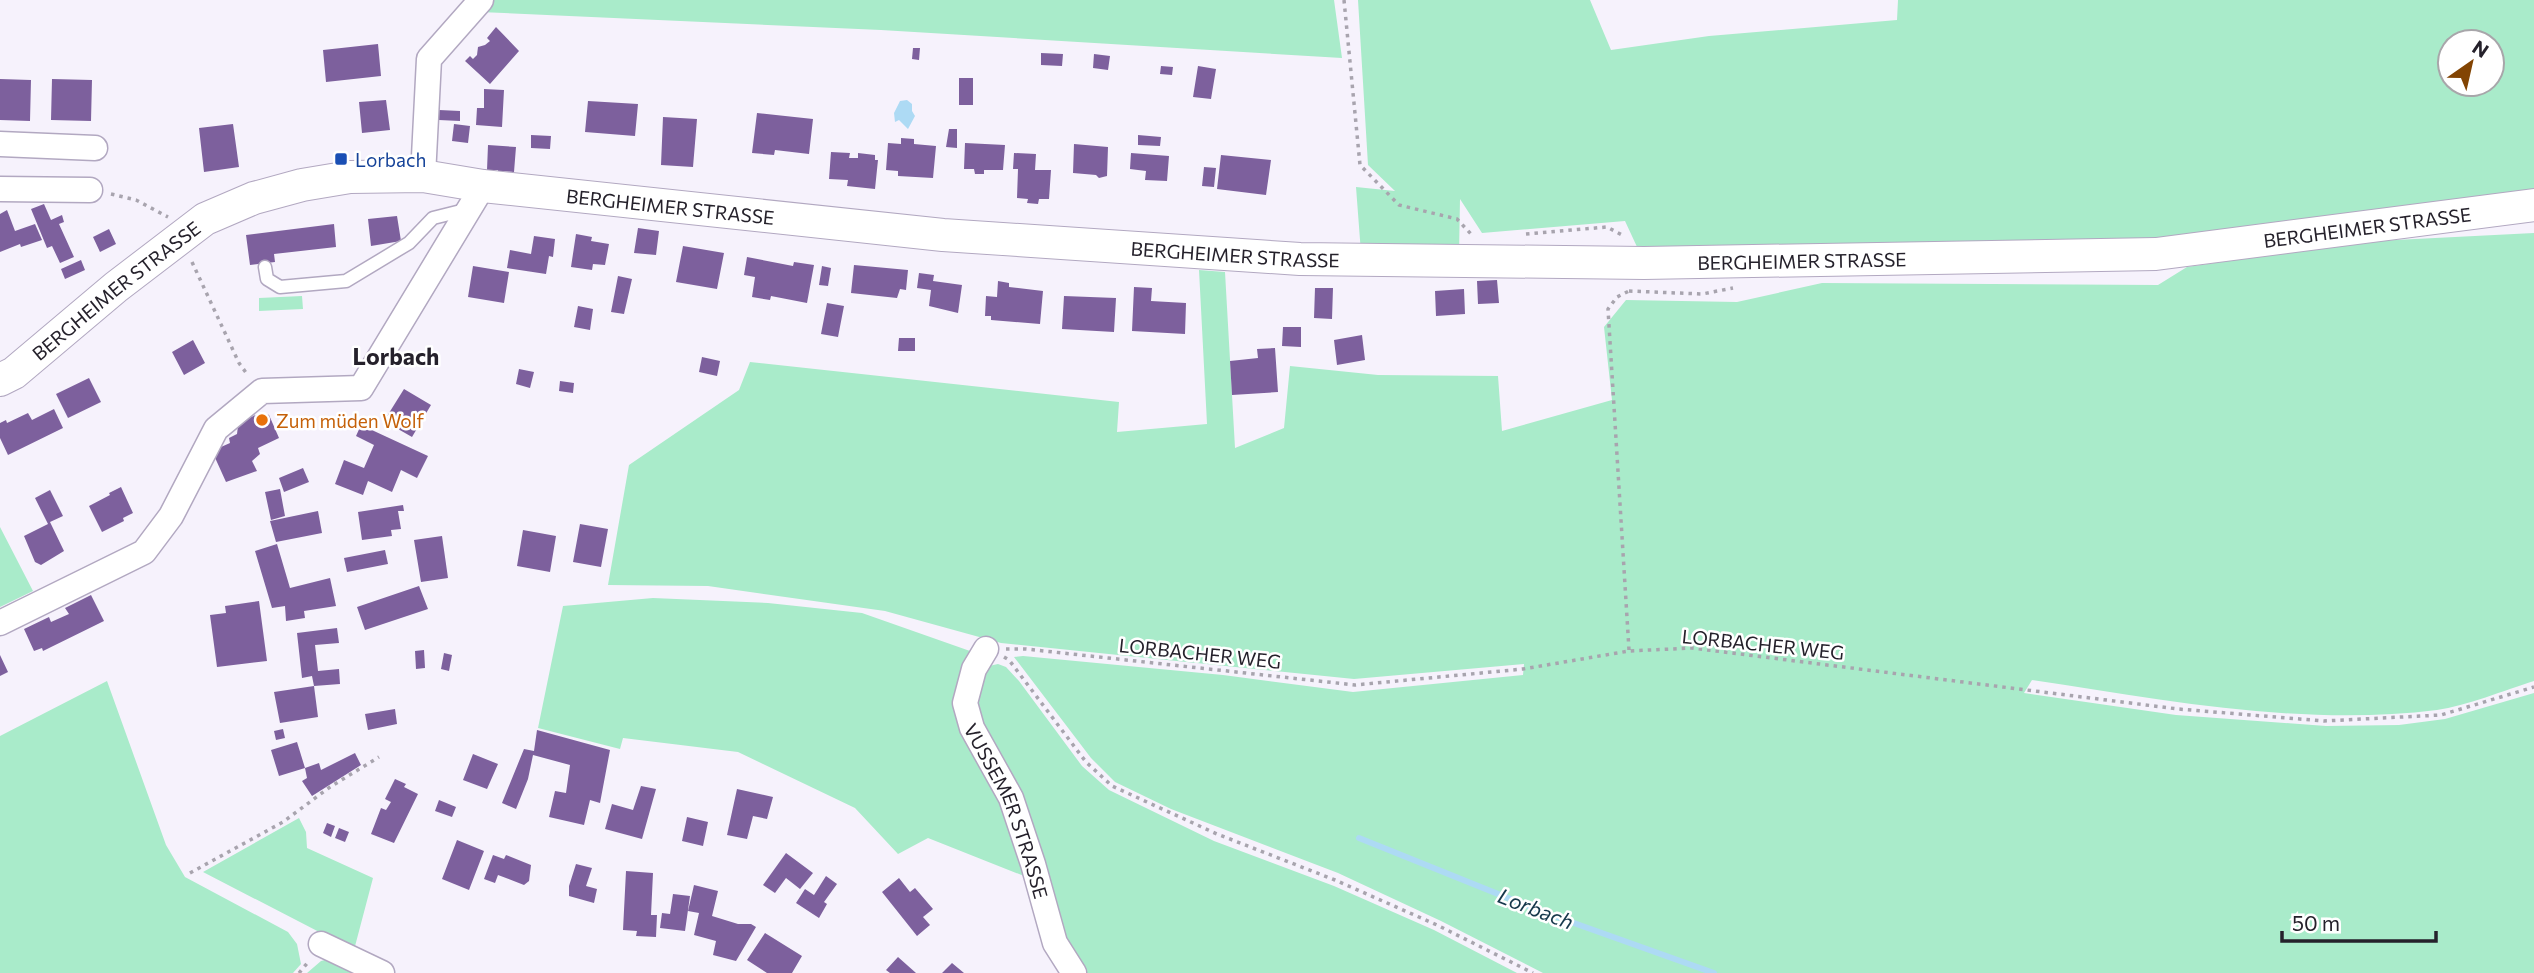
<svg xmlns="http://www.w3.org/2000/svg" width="2534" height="973" font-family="Commissioner,sans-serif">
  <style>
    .green { fill: #a9ebca; fill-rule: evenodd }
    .water { fill: #addaf4 }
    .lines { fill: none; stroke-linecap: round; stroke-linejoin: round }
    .stream { stroke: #addaf4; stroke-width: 6 }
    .building { fill: #7d609d }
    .service-casing { stroke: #b2a8c1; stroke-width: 15 }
    .minor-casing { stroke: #b2a8c1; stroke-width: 27 }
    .tertiary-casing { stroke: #b2a8c1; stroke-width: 34 }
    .path { stroke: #a8a4ae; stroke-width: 3.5; stroke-dasharray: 3.5 5; stroke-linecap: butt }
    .service { stroke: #fff; stroke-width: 12 }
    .minor { stroke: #fff; stroke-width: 24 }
    .tertiary { stroke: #fff; stroke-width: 32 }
    .transit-dot { fill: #1a4fb4; stroke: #fff; stroke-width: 2.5 }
    .food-dot { fill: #e8710a; stroke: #fff; stroke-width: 2.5 }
    .labels { text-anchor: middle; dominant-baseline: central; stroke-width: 5; stroke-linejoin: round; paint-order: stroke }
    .transit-label { font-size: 19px; fill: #164399; stroke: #fff; text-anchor: start }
    .street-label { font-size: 19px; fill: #25212b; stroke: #fff }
    .food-label { font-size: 19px; fill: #c56008; stroke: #fff; text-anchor: start }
    .water-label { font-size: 21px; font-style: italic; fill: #16384b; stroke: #fff }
    .quarter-label { font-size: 23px; font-weight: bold; fill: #25212b; stroke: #fff }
  </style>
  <rect width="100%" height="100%" fill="#f6f2fc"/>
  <path class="green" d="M489,0H1334L1342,58L881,30L480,12Z
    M1358,0H1590L1611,50L1709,36L1897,20L1898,0H2534V202L2189,246L1638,249L1625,221L1482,233L1460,199L1459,254L1361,253L1356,187L1395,191L1368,165ZM2450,42H2492V84H2450Z
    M2534,233V681C2505,690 2466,706 2437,710C2302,727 2165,700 2032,680L2024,693L2176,715L2326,726L2399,725L2445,719L2534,693V973H1543L1441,921L1338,873L1171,809L1115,782L1091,758L1014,657L1023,656L1223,675L1353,692L1523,675L1524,664L1354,679L1001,643L885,611L708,586L608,585L629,465L739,390L750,362L1119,402L1117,432L1207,424L1199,270L1225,272L1235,448L1284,428L1290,366L1378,375L1498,376L1502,431L1612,400L1604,327L1626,300L1737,302L1822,283L2158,285L2187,267L2356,242Z
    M302,296L303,309L259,311V298Z
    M0,527L33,591L0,607Z
    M653,598L768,603L862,613L970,651L958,701L1008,802L1029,878L928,838L898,854L855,808L738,752L623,738L620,749L538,728L563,606Z
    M998,664L1006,667L1019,681L1082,766L1109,790L1214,841L1334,886L1434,930L1517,973H1079L969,703L989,666Z
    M107,681L166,845L185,877L288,932L297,944L301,964L293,973H0V736Z
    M299,818L306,832L307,848L373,878L354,950L203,872Z
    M337,957L368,973H307L321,961Z"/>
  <path class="water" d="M907,100L912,104V111L915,116L908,129L899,120L895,122L894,113L900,101Z"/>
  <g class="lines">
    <path class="stream" d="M1359,838L1543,912L1714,973"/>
  </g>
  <path class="building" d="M496,27L519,51L490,84L465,61L470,56L473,59L477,55L478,47L485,45L490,41L487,38Z
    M378,44L381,76L326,82L323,50Z
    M913,48H920L919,60L912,59Z
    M1041,53L1063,54L1062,66L1041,65Z
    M1094,54L1110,56L1108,70L1093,68Z
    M1161,66L1173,67L1172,75L1160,74Z
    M1198,66L1216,69L1211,99L1193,97Z
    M959,78H973V105H959Z
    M0,79L31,80L30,121L0,120Z
    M52,79L92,80L91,121L51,120Z
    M484,89L504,90L502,127L476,125L477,108H484Z
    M386,100L390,130L362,133L359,102Z
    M588,101L638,104L635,136L585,132Z
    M439,110L460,111V121L439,120Z
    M757,113L813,119L809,154L775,150L774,155L752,153Z
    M663,117L697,119L693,167L661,165Z
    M233,124L239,167L204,172L199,128Z
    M454,124L470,126L468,143L452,141Z
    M949,129H957V148L946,147Z
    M531,135L551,136L550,149L531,148Z
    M1138,135L1161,137L1160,146L1138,145Z
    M901,138L914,139V144L936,146L933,178L898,176V171L886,170L888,143L901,144Z
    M965,143L1005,145L1003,170H984V174H975L974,169H964Z
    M1074,144L1108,147L1107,176L1099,178L1096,175L1073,173Z
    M488,145L516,147L514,172L503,171L502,175H498V170H487Z
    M831,152L850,153L849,158H858V153L875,155V160H878L875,189L847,186L848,180L829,179Z
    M1014,153L1036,154L1035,170H1051L1049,199H1039L1038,204L1027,203L1028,199L1017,198L1018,169H1013Z
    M1131,153L1169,156L1167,181L1145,180L1146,171L1130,169Z
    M1221,155L1271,160L1266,195L1217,189Z
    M1204,167L1216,168L1214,187L1202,186Z
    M44,204L51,220L62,215L64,222L59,224L74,257L60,263L52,246L47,248L31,209Z
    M7,210L15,231L35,224L42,240L21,247L20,244L0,252V214Z
    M397,216L401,241L371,246L368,219Z
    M334,224L336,247L274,254L275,262L250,265L246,235Z
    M638,228L659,231L656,255L634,253Z
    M109,229L116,244L100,252L93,237Z
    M576,234L592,237L591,241L609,244L605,265L593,264L592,270L571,267Z
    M534,236L555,239L553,257L549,256L546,274L507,268L510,250L531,254Z
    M683,246L724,253L717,289L676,282Z
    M747,257L793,266L794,262L814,265L807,303L771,296L770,300L752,297L755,277L744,275Z
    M81,260L85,270L65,279L61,269Z
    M854,265L908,270L906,290L900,289L897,298L851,293Z
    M473,266L509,272L504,303L468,297Z
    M822,266L831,268L828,286L819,285Z
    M919,273L934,275L933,281L962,285L958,313L929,306L931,290L917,288Z
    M618,276L632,279L624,314L611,312Z
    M1497,280L1499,303L1478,304L1477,281Z
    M998,281L1009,283V287L1043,291L1040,324L991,320V316H985L986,296L997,297Z
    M1134,287L1152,288L1151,301L1186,303L1185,334L1132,331Z
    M1315,288H1333L1332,319L1314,318Z
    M1464,289L1465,314L1436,316L1435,291Z
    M1064,296L1116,298L1114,332L1062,329Z
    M827,303L844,306L838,337L821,334Z
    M578,306L593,309L590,330L574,327Z
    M1283,327H1301V347L1282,346Z
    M1362,335L1365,360L1337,365L1334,340Z
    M899,338H915V351H898Z
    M193,340L205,363L184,375L172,352Z
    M1275,348L1278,392L1232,395L1230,361L1258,358L1257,349Z
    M702,357L720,361L717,376L699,372Z
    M519,369L534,372L530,388L516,384Z
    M89,378L101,402L68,418L56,394Z
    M560,381L574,383L573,393L559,391Z
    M404,389L431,405L412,437L384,421Z
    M54,409L63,428L8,455L0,438V423L6,420L7,423L28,413L32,420Z
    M262,412L269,415L279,438L258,448L260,454L252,461L257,471L226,482L212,451L230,443L229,438L237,434L238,426L245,420Z
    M361,425L428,456L417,478L401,470L392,492L368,481L363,495L335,484L344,460L364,468L374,445L356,436Z
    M303,468L309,482L284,492L279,478Z
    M121,487L133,513L123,518L124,521L102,532L89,506L110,495L109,493Z
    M280,489L285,516L271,520L265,492Z
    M50,490L63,516L50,522L64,551L41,565L35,562L24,536L48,524L35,498Z
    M403,505L404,511H398L401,529L391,530L392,536L362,540L358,512Z
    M318,511L322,533L276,542L270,521Z
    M580,524L608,529L601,567L573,562Z
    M523,530L556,536L550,572L517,566Z
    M442,536L448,578L421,582L414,540Z
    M277,544L290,588L330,578L336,606L304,611L305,618L286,621L285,606L272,608L255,551Z
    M385,550L388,564L347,572L344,558Z
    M419,586L428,609L365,630L357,607Z
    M91,595L104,621L43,651L42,648L34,651L24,629L49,617L51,622L69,614L65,608Z
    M259,601L267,661L217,667L210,615L226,613L225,606Z
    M337,628L339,643L315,645L318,671L339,669L340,684L314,686L318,717L280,723L274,692L314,686L312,676L302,678L297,633Z
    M424,650L425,668L416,669L415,651Z
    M444,653L452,655L449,671L441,669Z
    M0,655L8,672L0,676Z
    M395,709L397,724L368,730L365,714Z
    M283,729L285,738L276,740L274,731Z
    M537,730L610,750L600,803L590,800L584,825L549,817L555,791L566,793L570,765L533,755L528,779L516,809L502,803L524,749L534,751Z
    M297,742L305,768L319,763L321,770L355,753L361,765L312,796L302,781L307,778L305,768L279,776L271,750Z
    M473,754L498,764L487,789L463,780Z
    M395,779L406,784L404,787L418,794L394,843L371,834L381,808L386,810L391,802L385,799Z
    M641,786L656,789L642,839L605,829L612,804L633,810Z
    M737,789L773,797L767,819L753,816L747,839L727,835Z
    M439,800L456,807L452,817L435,811Z
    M687,817L708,822L703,846L682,841Z
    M327,823L335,826L331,837L323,833Z
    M339,828L349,832L345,842L335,838Z
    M457,840L484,851L469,890L442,879Z
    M786,853L813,873L800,889L786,878L775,893L763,885Z
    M493,855L504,859L506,855L531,865L529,881L524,885L498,875L495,883L484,879Z
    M576,864L592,868L586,886L597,889L594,903L569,896V886Z
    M626,871L653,873L651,915H657L656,937L636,936L637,931L623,930Z
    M826,876L837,884L824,902L827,904L819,918L796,903L805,889L814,895Z
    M899,878L910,892L915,888L933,909L923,917L930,925L917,936L882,892Z
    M694,885L718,891L712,916L738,924H751L756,927L736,961L713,955L716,941L694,935L699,913L688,911Z
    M673,894L690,896L685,931L660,928L662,913L670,914Z
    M765,933L802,956L792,973H767L747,960Z
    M898,957L916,973H890L886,970Z
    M952,963L964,973H942Z"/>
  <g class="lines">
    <defs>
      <path id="service" d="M265,267L267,279L280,287L346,281L409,243L433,218L469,209"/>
      <g id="minor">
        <path d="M0,144L95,148"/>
        <path d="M423,176L429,59L481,0"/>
        <path d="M0,189L90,190"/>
        <path d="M0,623L144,552L171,516L216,429L262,391L361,388L483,186"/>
        <path id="s1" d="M986,649L974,669L965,703L972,728L1011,798L1033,864L1055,943L1074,973"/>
        <path d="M321,944L382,973"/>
      </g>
      <g id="tertiary">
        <path id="s2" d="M0,380L14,373L116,287L205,219L254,198L302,185L350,177L423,176L483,186L943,235L1300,259L1644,263L2156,254L2534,205"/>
      </g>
    </defs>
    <use href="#service" class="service-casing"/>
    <use href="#minor" class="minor-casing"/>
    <use href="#tertiary" class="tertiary-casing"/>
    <path class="path" d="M1344,0L1360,165L1399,205L1457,219L1471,234
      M111,194L136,200L168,217
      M1526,234L1607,227L1624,236
      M192,262L239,363L247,374
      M1629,291L1702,294L1733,288
      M1006,649H1026L1355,685L1523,669L1629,651L1692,648L2178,709L2324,721L2441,715L2534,687
      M1629,650L1608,309L1617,297L1629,291
      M1004,657L1009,660L1086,762L1112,786L1217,834L1335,880L1437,925L1533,973
      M190,873L283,822L330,787L379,757
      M299,973L309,961"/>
    <use href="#service" class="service"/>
    <use href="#minor" class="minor"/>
    <use href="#tertiary" class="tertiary"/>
  </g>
  <rect class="transit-dot" x="334" y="152" width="14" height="14" rx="3.5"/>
  <circle class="food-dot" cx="262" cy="420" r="7"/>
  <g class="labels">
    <g class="transit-label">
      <text x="355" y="159">Lorbach</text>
    </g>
    <g class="street-label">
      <text stroke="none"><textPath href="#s2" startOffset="735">BERGHEIMER STRASSE</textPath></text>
      <text stroke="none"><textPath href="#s2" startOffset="2436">BERGHEIMER STRASSE</textPath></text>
      <text stroke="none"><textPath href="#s2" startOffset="1302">BERGHEIMER STRASSE</textPath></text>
      <text stroke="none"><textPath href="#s2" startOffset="1869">BERGHEIMER STRASSE</textPath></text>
      <text stroke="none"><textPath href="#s2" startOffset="147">BERGHEIMER STRASSE</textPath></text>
      <text transform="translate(1763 644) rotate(6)">LORBACHER WEG</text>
      <text transform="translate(1200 653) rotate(6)">LORBACHER WEG</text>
      <text stroke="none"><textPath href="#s1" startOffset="175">VUSSEMER STRASSE</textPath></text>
    </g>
    <g class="food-label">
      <text x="276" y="420">Zum müden Wolf</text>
    </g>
    <g class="water-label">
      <text transform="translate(1536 908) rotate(21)">Lorbach</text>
    </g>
    <g class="quarter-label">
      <text x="396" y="356">Lorbach</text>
    </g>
  </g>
  <g transform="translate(2471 63) rotate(34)"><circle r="33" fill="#ffffff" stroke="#a8a6aa" stroke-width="2"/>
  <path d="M0-5L12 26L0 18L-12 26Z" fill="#824403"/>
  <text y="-10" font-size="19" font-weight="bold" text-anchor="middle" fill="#25212b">N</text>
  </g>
  <path d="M2282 931v10h154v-10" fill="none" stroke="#25212b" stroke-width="3.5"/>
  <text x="2292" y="931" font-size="21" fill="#25212b" stroke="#ffffff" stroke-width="5" paint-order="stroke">50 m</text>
</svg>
